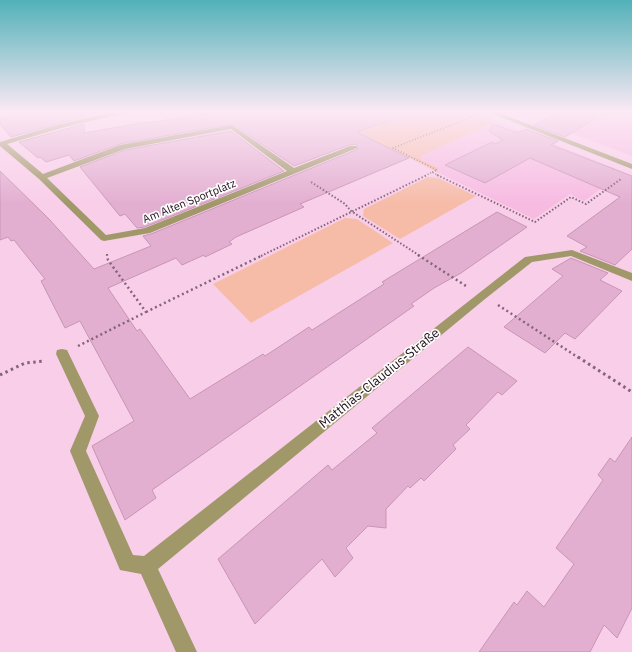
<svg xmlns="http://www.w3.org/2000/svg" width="632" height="652" font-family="'IBM Plex Sans',sans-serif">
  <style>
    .built { fill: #f7bbe2 }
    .green { fill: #f6bca8 }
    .building { fill: #e3afd1; stroke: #c895b7 }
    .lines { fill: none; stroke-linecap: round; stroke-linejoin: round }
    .path-far3 { stroke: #826578; stroke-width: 1.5; stroke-dasharray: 1 2; stroke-linecap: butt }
    .path-far2 { stroke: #826578; stroke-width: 2; stroke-dasharray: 1.5 2; stroke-linecap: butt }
    .path-far1 { stroke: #826578; stroke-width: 2.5; stroke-dasharray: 2 3; stroke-linecap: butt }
    .path { stroke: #826578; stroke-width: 3; stroke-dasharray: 2.5 3.5; stroke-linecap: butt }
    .minor { fill: #a09869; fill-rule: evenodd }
    .labels { text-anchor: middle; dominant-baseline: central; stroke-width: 3.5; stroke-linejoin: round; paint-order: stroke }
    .far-street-label { font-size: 11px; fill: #1e0c19; stroke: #fdfdfd }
    .street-label { font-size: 13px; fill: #1e0c19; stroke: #fdfdfd }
  </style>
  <rect width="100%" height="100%" fill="#f9cee9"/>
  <path class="built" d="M516,112H632V156Z
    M492,119L624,172L584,201L570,194L534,219L439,173L437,167L422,160L420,156L489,125Z"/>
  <path class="green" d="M414,112H475L492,119L489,125L420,156L422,160L437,167L439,173L358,132Z
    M428,177L438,178L476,196L400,239L363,216L364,209Z
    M345,218L357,219L393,243L251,323L213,284Z"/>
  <path class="building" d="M25,112H82L83,117L60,123L11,137L0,124V119Z
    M216,112H405V115L357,132L409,158L300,204L304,207L236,237L229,242L232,244L205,257L204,255L182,265L176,258L108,288L137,331L140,329L190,399L263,354L265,356L309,327L312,330L384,284L382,282L497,212L527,227L461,273L434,288L411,304L414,306L152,490L156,498L125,520L92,446L134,421L80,321L65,328L41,281L45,279L14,240L11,241L8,237L0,240V171L49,219L94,269L151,246L143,236L151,234L358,149L356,144L349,145L294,166L232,124L120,144L74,161L69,155L46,162L40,157L38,158L19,142L84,124V133L146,122L147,123Z
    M560,112H606L565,137L534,125Z
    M493,124L517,133L526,129L558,141L551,145L632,176V249L615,265L580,251L587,247L567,236L620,197L530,158L485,183L445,165L492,142L495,144L503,140L489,131Z
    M231,131L284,171L145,227L137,228L125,214L120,216L80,167L125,150Z
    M571,258L608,273L600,280L622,291L575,339L565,333L545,353L504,327L563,276L552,269Z
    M468,347L517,381L502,395L498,392L466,425L470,429L453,445L456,449L424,481L421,478L410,488L408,486L386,509V528L368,526L346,548L353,558L335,577L322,559L255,624L218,559L328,465L332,470L377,433L372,428Z
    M632,437V608L617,638L604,625L590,652H479L514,602L517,605L527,591L544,607L574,564L556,548L603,480L598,475L610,458L615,462Z"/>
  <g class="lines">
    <path class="path-far3" d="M432,172L437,170L393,148L477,115
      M425,176L432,172L439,176"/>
    <path class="path-far2" d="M437,175L535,222L571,197L586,204L621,179
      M311,182L345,204L351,211L420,256
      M107,254V256
      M261,256L427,175"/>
    <path class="path-far1" d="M418,255L466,286
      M498,305L579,358
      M146,312L263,255
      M78,346L146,312L108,260L107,255"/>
    <path class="path" d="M578,357L632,392
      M0,375L25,363L45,361"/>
    <path class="minor" d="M115,112H129L65,127L7,144L43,174L120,145L232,125L294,168L350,146H356L357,148L150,233L104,241L101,240L39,179L0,146V142L60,124ZM231,129L287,171L145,228L106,235L47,178L125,149Z
      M488,112H497L632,164V169Z
      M572,250L632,273V281L571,256L532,262L485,299L158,569L197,652H176L141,574L120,570L70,451L85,416L56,354L57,350L62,349L67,350L99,416L86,451L133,555L144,556L525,257Z"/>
  </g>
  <linearGradient id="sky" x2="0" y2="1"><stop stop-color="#51b1b8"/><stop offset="0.55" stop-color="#fce9f5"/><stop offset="1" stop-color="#fce9f5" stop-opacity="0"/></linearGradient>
  <rect width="632" height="203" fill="url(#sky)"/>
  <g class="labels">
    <g class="far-street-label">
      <text transform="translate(189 201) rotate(-22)">Am Alten Sportplatz</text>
    </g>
    <g class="street-label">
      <text transform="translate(379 378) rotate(-39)">Matthias-Claudius-Straße</text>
    </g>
  </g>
</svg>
